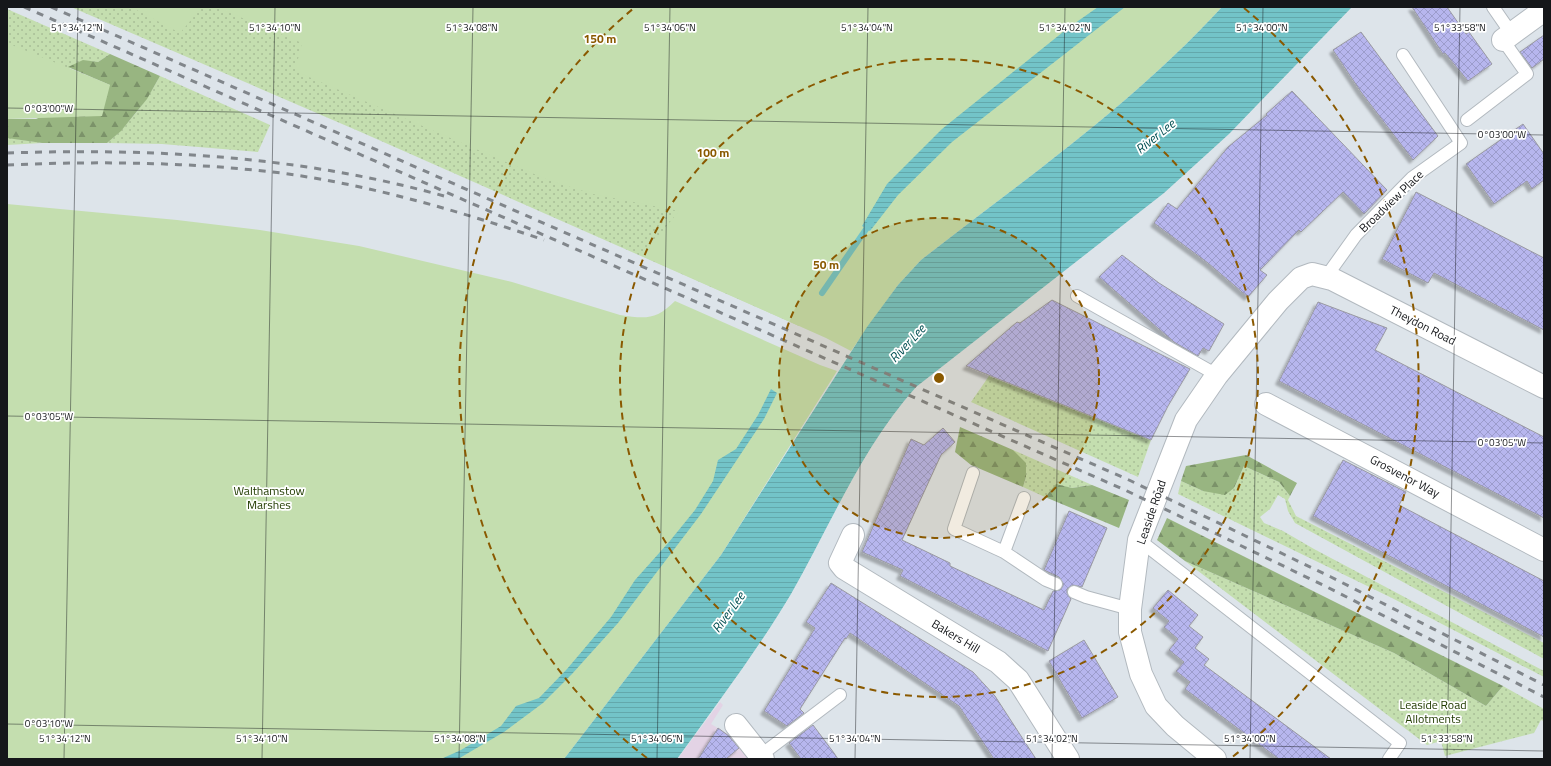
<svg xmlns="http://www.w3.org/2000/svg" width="1551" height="766" font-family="'Titillium Web',sans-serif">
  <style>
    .commercial { fill: #e3d3e5 }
    .grass { fill: url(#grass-dots) }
    .forest { fill: url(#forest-firs) }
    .park { fill: #c4deaf }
    .water { fill: url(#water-rules) }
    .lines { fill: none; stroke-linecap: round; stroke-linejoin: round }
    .stream { stroke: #73c4c8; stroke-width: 6 }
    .building { fill: url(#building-cross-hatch); stroke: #9999a1; filter: url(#shadow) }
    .lane-casing { stroke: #b2b9bf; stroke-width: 14 }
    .street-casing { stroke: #b2b9bf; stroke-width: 24 }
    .lane { stroke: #fff; stroke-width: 12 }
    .street { stroke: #fff; stroke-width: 22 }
    .rail { stroke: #81868b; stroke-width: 3; stroke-dasharray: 7 7; stroke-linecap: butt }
    .ticks { fill: none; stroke: #15171a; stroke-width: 1; stroke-opacity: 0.45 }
    .ring { fill: none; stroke: #8a5900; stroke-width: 2; stroke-dasharray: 7 5 }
    .labels { text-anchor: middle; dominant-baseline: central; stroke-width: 3.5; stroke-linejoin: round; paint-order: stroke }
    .street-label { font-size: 12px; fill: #15171a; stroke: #fff }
    .park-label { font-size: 12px; fill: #213b00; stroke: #fff }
    .water-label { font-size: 13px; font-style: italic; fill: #004e51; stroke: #fff }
    .ticks-label { font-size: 10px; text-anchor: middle; fill: #15171a; stroke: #fff; stroke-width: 3.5; stroke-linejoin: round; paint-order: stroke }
    .centre { fill: #8a5900; stroke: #fff; stroke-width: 2 }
    .ring-label { font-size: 12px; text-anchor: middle; font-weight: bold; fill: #8a5900; stroke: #fff; stroke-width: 3.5; stroke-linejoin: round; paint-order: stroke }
  </style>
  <defs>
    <pattern id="grass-dots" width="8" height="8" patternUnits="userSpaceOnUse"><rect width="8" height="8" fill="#c4deaf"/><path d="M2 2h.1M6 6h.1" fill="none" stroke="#a8be96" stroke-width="1.8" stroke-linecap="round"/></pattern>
    <pattern id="forest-firs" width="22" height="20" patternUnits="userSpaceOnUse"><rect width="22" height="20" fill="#98b581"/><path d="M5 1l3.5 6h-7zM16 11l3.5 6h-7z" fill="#7b9269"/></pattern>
    <pattern id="water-rules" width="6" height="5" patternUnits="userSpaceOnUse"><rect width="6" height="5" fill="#73c4c8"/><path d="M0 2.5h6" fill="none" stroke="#63a8ab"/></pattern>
    <pattern id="building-cross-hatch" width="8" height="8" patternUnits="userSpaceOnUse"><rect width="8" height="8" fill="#b7b6ee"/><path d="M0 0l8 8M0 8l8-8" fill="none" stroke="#9c9ccc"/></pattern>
    <filter id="shadow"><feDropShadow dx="-3.5" dy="3.5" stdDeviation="1" flood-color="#0004"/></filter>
  </defs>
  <rect width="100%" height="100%" fill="#dde4ea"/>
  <path class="commercial" d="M720,702L723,705L711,724L739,741L750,758L681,759L679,757Z"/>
  <path class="grass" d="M71,7H646L799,326L363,133Z
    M7,9L110,54L98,62L83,61L69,68L110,85L7,119Z
    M160,76L270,125L258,152L162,144L107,143C129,124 146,102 160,76Z
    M7,138H11L42,143L7,145Z
    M989,376L1151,440L1138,477L971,402Z
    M1013,450L1092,485L1072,488L1056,485L1045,497L1023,487L1026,477Z
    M1244,466L1279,482L1290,496L1288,500L1296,516L1544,643V659L1295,523L1288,511L1285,499L1278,495L1270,509L1260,517L1264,523L1283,531L1314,549L1544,671V677L1392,598L1178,494L1181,481L1203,491L1234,488Z
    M1185,561L1394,653L1486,706L1503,686L1544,709V721L1541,720L1534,733L1445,756L1441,741L1427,745Z"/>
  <path class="forest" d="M110,54L160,76L147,99L121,131L107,143H42L7,138V119H36L110,85L68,67L83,60L98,62Z
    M960,427L1013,450L1026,463V477L1023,487L971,465L955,452Z
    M1246,455L1297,483L1290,496L1279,482L1244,466L1234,488L1225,495L1203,491L1181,481L1186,466Z
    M1056,484L1072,488L1092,485L1129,500L1119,528L1045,497Z
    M1167,518L1503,686L1486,706L1394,653L1185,561L1157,540Z"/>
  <path class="park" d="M131,7H202L180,33Z
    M216,7H1222C1133,104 1024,180 921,260L898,285L851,351L826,338L642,256L679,211L593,194L548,180L295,71L302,43Z
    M7,43L110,85L102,116L7,119Z
    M7,204L177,220L260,230L359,246L512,282L620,315C646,319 656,320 675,301L820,365L837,371L721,555L564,759H7Z"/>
  <path class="water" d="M1098,7H1125L952,142L898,195L870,231L862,226L887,184L942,129L1068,28Z
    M1222,7H1352L1229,134L1164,193L916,387C862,447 831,524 791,594C757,651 716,705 677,759H564L721,555L867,327L898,285L921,260C1024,180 1133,104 1222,7Z
    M771,389L777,393L764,419L701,514L618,623L572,674L543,703L504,732L458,759H441L461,750L501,726L516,706L539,698L567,669L611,617L635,580L669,542L695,510L713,481L718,460L736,449L758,415Z"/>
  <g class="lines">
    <path class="stream" d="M822,293L871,222"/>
  </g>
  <path class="building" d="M1412,7H1447L1466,34L1469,32L1492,64L1468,81L1445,53L1443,54Z
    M1361,32L1438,136L1413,160L1361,92L1333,50Z
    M1544,35V59L1532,68L1520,52Z
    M1292,91L1387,190L1364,214L1343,192L1301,232L1299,230L1260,270L1267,275L1248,297L1208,263L1154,223L1168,203L1177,209L1228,147L1267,115L1266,114Z
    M1523,124L1544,154V180L1532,189L1527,181L1494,204L1466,164Z
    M1416,192L1544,258V330L1434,273L1428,283L1382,259Z
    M1122,255L1159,283L1224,324L1209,351L1203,348L1198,356L1174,342L1099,277Z
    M1052,300L1190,369L1168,406L1151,440L966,366L1017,322L1020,323Z
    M1318,302L1387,328L1375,350L1544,437V518L1279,381Z
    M943,428L955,442L941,455L902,540L950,563V566L1044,610L1053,591L1060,590L1063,586V583L1059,577L1044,570L1069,511L1107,528L1082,587L1073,585L1067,589V593L1071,599L1048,651L900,576L903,570L862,552L911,439L924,445Z
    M1343,460L1406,492L1399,505L1544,581V637L1313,516Z
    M831,583L973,672L995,696L1036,759H994L959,706L850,633L846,639L845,638L800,709L804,713L787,726L764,711L815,628L806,622Z
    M1168,590L1198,615L1189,626L1203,637L1195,648L1209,659L1204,665L1331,759H1279L1185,689L1190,682L1176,671L1184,662L1169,650L1178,639L1164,627L1169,621L1153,608Z
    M1084,640L1118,697L1082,718L1049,661Z
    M813,725L834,753L838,759H801L789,743Z
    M718,728L729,736L739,748L726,759H698Z"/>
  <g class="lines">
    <defs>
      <path id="lane" d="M1493,7L1511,33
        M1467,120L1527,74L1503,40
        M1326,277L1356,235L1412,178L1461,143L1403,55
        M1077,296L1217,375
        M973,473L954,529L1004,552L1046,580L1056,584
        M1139,540L1400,743L1389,759
        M1004,552L1024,498
        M1074,592L1086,597L1130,609
        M757,758L840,695"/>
      <path id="street" d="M1503,40L1544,10
        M1266,404L1544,550
        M853,535L840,563L844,568L998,662L1018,680L1068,759
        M736,725L763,759
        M1215,759L1175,726L1156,706L1141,674L1130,632V609L1139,540L1186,420L1217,375L1278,301L1301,278L1312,274L1332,279L1544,387"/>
    </defs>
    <use href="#lane" class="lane-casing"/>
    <use href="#street" class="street-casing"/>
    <use href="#lane" class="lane"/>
    <use href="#street" class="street"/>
    <path class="rail" d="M24,7L1125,490L1325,586L1544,697
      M51,7L1129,480L1331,577L1544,685
      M7,153C154,148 301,156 444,196
      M7,165C99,161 190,162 281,173C371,185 459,211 544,240"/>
  </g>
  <path class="ticks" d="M7,108L1544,135M7,416L1544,443M7,724L1544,751M64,759L78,7M262,759L275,7M459,759L473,7M657,759L670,7M855,759L868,7M1052,759L1065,7M1250,759L1263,7M1447,759L1460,7"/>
  <circle cx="939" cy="378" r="160" fill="#8a5900" fill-opacity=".12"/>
  <g class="ring">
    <circle cx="939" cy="378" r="160"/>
    <circle cx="939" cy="378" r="319"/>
    <path d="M647 758A479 479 0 0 1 634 8M1244 8A479 479 0 0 1 1231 758"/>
  </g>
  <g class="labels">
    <g class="street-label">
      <text transform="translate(1391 201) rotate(-44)">Broadview Place</text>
      <text transform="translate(1423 325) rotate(27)">Theydon Road</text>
      <text transform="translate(1405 476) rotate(28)">Grosvenor Way</text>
      <text transform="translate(1151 512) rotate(-71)">Leaside Road</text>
      <text transform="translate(956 636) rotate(31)">Bakers Hill</text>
    </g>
    <g class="park-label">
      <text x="269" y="490">Walthamstow<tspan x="269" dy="14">Marshes</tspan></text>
      <text x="1433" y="704">Leaside Road<tspan x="1433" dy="14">Allotments</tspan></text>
    </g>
    <g class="water-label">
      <text transform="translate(1155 136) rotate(-39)">River Lee</text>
      <text transform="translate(907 343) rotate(-47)">River Lee</text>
      <text transform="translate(728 612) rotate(-54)">River Lee</text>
    </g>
  </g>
  <g class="ticks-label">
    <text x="77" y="31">51°34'12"N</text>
    <text x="275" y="31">51°34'10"N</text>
    <text x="472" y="31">51°34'08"N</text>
    <text x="670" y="31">51°34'06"N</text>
    <text x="867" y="31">51°34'04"N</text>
    <text x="1065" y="31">51°34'02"N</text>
    <text x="1262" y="31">51°34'00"N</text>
    <text x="1460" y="31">51°33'58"N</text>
    <text x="49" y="112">0°03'00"W</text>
    <text x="1502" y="138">0°03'00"W</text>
    <text x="49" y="420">0°03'05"W</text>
    <text x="1502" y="446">0°03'05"W</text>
    <text x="49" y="727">0°03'10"W</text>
    <text x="65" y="742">51°34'12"N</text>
    <text x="262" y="742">51°34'10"N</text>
    <text x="460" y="742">51°34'08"N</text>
    <text x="657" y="742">51°34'06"N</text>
    <text x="855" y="742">51°34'04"N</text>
    <text x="1052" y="742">51°34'02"N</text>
    <text x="1250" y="742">51°34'00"N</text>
    <text x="1447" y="742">51°33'58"N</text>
  </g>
  <circle cx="939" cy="378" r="6" class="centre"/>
  <g class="ring-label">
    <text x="600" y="43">150 m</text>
    <text x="713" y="157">100 m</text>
    <text x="826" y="269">50 m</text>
  </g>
  <rect width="1551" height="766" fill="none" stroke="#15171a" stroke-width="16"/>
</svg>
